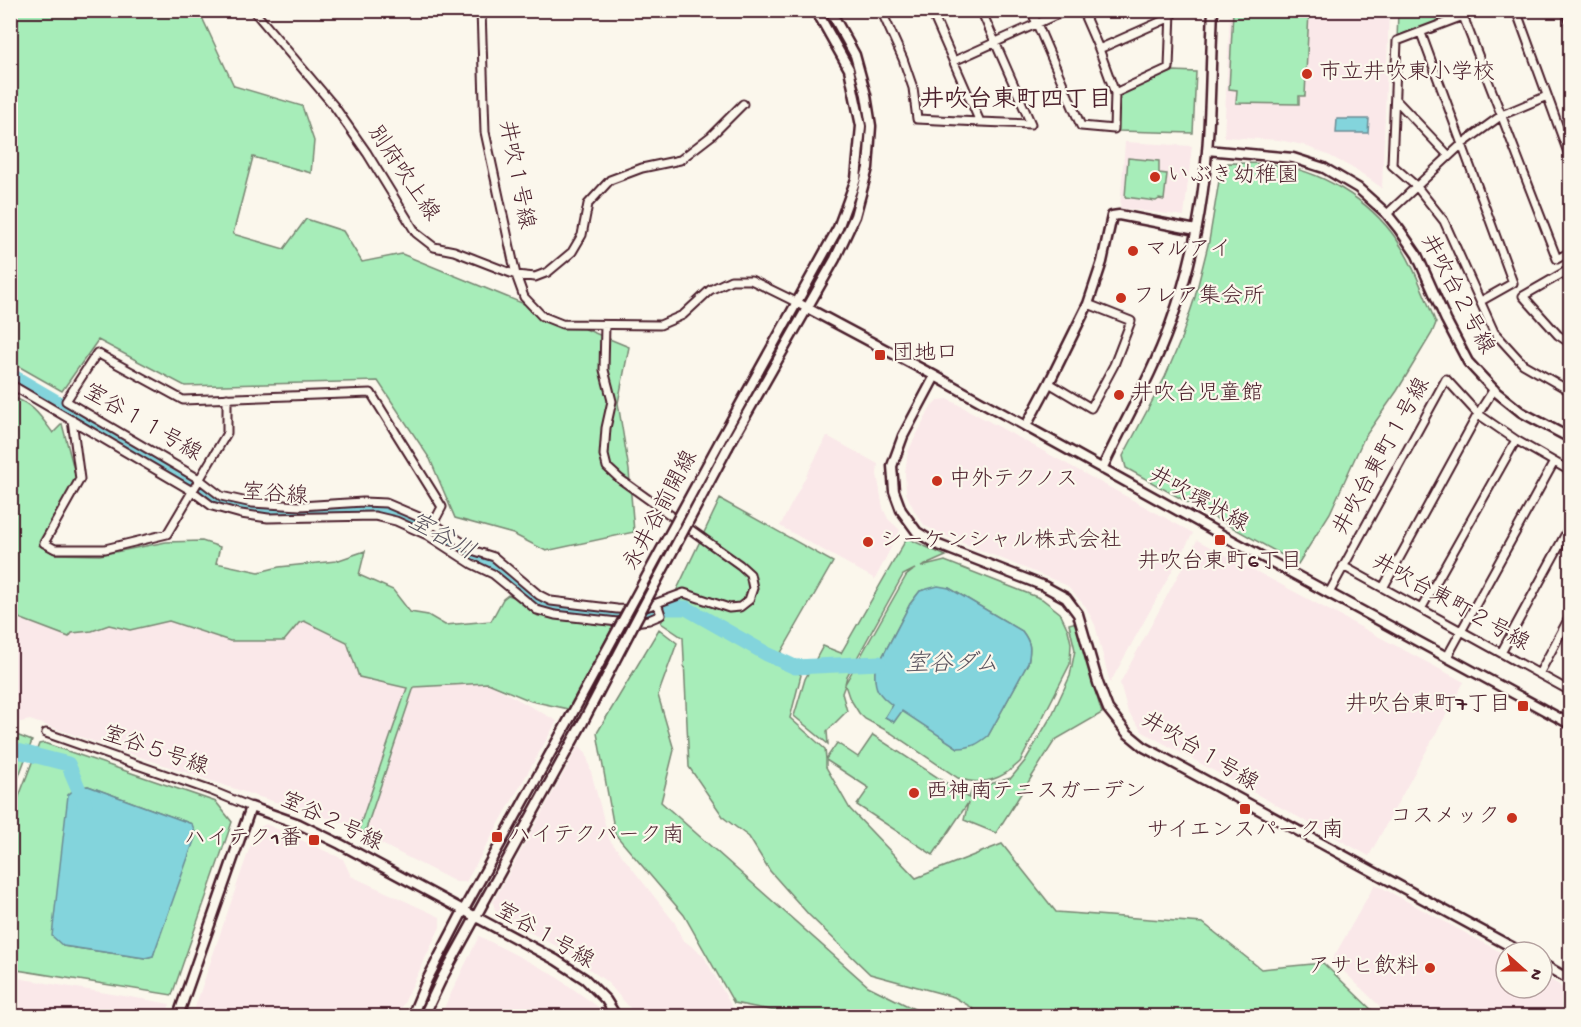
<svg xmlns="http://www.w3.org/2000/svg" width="1581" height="1027" font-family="'Gochi Hand','Klee One',sans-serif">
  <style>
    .built { fill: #fae8e9 }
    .green { fill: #a7edb9; stroke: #788672; stroke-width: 1.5; fill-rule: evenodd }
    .water { fill: #83d4dc; stroke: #6c8c95; stroke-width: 1.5 }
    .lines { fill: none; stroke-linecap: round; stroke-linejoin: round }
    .river { stroke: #83d4dc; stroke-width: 15 }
    .minor-casing { stroke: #4a1f2b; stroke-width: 11 }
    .tertiary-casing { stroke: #4a1f2b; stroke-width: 13 }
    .minor { stroke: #fbf7ec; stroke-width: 7 }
    .tertiary { stroke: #fbf7ec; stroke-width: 8 }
    .tertiary-bridge-casing { stroke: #4a1f2b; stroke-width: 13; stroke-linecap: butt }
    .tertiary-bridge { stroke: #fbf7ec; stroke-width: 8 }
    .poi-dot { fill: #c8321e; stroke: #fbf7ec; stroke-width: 2 }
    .labels { text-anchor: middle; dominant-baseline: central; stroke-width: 4.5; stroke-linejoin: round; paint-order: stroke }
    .poi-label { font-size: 22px; fill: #4a1f2b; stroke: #fbf7ec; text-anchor: start }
    .street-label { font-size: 22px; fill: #4a1f2b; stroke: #fbf7ec }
    .neighbourhood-label { font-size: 24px; font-weight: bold; fill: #4a1f2b; stroke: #fbf7ec }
    .water-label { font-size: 24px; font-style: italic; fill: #5b5560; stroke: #fbf7ec }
  </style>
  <rect width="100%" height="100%" fill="#fbf7ec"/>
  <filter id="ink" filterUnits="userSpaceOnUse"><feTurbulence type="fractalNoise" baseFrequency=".0167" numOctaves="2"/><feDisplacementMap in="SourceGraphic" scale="12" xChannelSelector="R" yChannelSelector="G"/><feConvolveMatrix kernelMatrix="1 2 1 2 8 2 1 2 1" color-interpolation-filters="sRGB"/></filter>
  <g filter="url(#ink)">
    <path class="built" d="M1230,11H1389L1382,188L1358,171L1330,156L1303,145L1279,140L1224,137Z
      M1125,142L1192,146L1184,216L1120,208Z
      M948,399L1193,533L1110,683L1095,625L1086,607L1066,585L948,537L925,526L915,512L906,493L905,472L908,451L932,405L938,400Z
      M827,436L878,464L877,474L883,508L888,519L900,530L875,579L780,526Z
      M1197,540L1464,682L1369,856L1143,732L1128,712L1120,683Z
      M10,615L69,637L72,633L92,631L109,625L130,630L169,621L230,641H284L299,623L304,621L347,643L359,677L407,687L359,828L253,795L30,720L21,722L11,720Z
      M488,683L557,721L466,882H456L364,835L414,687Z
      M579,745L586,753L609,839L675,923L682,939L703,955L732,1007L753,1016H633L630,1008L607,982L562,949L496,915L493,902Z
      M266,824L343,859L351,876L440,917V927L398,1016H192L256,829Z
      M1375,884L1506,955V988H1542V975L1558,984L1570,995V1016H1390L1332,960Z
      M479,936L551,973L604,1011L605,1016H440Z
      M11,977L154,1001L170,1004L165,1016H11Z"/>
    <path class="green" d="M11,11H199L234,86L302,106L314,141L311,173L253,157L233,234L284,249L306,219L343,231L362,262L402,254L629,347L618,403L629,470L634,532L546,551L513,534L455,518L430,459L378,381L185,386L98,340L62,391L11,362Z
      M1233,11H1309L1305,96H1299V104L1236,103L1237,90L1229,89Z
      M1398,11H1463V16L1397,41Z
      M1174,71L1196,72L1193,133L1118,131V99L1120,94Z
      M1128,158L1159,161V173L1167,174L1164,200L1159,199L1156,201L1125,197Z
      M1228,163C1242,163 1256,163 1270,164C1319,169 1369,199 1397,240C1414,265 1424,295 1436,323L1432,333L1397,391L1364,438L1330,513L1298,564L1126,468L1123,456L1165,377L1180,342L1195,297L1209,241L1221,169Z
      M10,396C33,404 39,414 53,433L62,424L76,477L39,545L55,554L100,555L166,542L202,541L220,547L216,563L259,572L279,567L336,561L365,551L359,575L393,590L410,612L428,615L445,625L491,621L503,599L508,595L514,597L538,616L614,625L568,709L531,701L488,683L414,687L364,835L359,828L407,688L359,677L347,642L304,621L299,623L284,641H230L169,621L130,630L109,625L92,631L72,633L69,637L11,615Z
      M720,499L833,562L778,658L801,675L790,718L825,749L826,759L837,743L858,757L873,735L969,798L972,789L1011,778L1025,761L1052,715L1070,676L1075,650L1069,624L1077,622L1087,664L1102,713L1055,740L996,833L964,820L968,803L933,855L857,805L869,788L826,760V767L850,809L916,878L1002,844L1056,912L1203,923L1261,969L1323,963L1378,1016H979L971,1007L954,997L870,974L809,915L770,871L749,837L724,818L689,767L683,638L661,623Z
      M907,538L946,556L921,567L945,561L1042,599L1060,613L1068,630L1071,643L1070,664L1020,762C1002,779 983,787 958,778L891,733L865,719L859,713L849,697L845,685L842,693L847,711L827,731L828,744L794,716L805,679L823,646L841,653ZM915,569L906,576L845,684L847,676L903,575ZM949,588L1022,631C1031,643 1031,648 1028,663L988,736L958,748L902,710L894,722L885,717L893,705C881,692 874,689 875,671L910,604L920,591Z
      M659,629L677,643L658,695L674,750L661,802L868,986L928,1016H801L734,1003L684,915L615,834L597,733Z
      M11,733L32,741L11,797V754L15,745L11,744Z
      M44,743L216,802L232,822L172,995L11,969L10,820L39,744ZM88,786L192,824L153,956L145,958L63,946L68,795L76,788Z"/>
    <path class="water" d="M1337,119H1369L1368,133H1336Z
      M938,586L949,588L1022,631C1031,643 1031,648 1028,663L988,736C978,744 971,748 958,748L902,711L894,722L885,717L892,705C878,694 874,689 875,671L910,604L920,591Z
      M88,786L192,824L196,835L153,956L145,958L63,946L52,936L68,795L76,788Z"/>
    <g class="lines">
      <path class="river" d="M10,375L170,468L217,500L252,509L289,513H321L372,507L392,512L437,532L473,557L500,572L539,604L573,611L601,614L652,612L665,608H686L767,654L795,667L879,663
        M10,749L68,764L85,804"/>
      <defs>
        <path id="minor" d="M253,10L334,106L367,153L416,233L434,247L454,251L516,275L535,277L548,272L572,252L582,235L588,204L610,180L642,168L680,160L711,136L743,104
          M481,10L485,132L516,275L524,297L542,316L562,324L660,325L683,315L710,290L731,280H751L796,302
          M881,10L903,59L913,88L917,119L980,122L931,10
          M1031,10L1081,126L1114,129L1115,93L1099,49L1082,10
          M1463,10V16L1557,259L1570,252
          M1516,10L1570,158
          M1566,10L1570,24
          M1463,16L1397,41L1392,165L1417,187L1444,221L1494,332L1523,364L1570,391
          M1421,33L1513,283L1481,301
          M1099,49L1171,17
          M954,61L1067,10
          M1115,93L1169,68L1171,10
          M1395,99L1449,156
          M980,122L1031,124L981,10
          M1387,214L1462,144L1502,115L1547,96
          M1570,269L1523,296L1558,335L1570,343
          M1563,273L1570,281
          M1049,383L1091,408L1114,365L1131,321L1088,304
          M10,384L192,491L212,506L241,514L268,518L375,516L396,521L427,535L472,564L493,574L537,610L555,615L627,623L649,620L661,615L657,603
          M72,420L80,479L44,543L55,549H105L167,534L227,433V398
          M427,535L442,507L371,393L183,400L97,353L66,401L199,479L221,496L252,503L300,506L363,502L386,503L433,523L475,551L494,557L539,595L551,601L617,609L638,610L684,593L729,608L740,607L749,600L753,588L750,574L740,565L620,479L607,467L604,455L606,428L612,401L604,370L605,325
          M1343,566L1570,691
          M1383,588L1478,414L1494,389
          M1329,593L1446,379L1478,414L1516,440L1570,471
          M1421,609L1516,440
          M1501,653L1570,526
          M1447,657L1554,462
          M1539,674L1570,616
          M46,733L212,791L251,807"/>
        <path id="tertiary" d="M1207,150L1293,158L1324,168L1358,188L1387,214L1399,229L1417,255L1446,320L1468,362L1496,392L1521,412L1570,438
          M796,302L935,376L1233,541L1570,724
          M935,376L903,436L892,466L894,491L901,510L917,532L936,544L1044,586L1066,598L1078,614L1098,683L1108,709L1127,733L1144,747L1521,952
          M1026,426L1049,383L1088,304L1102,262L1112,216L1119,215L1196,230
          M720,441L838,228L856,179L861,126L849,69L821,19L814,10
          M728,447L835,259L855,216L868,168L871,126L866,95L855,55L830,10
          M1102,469C1125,420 1152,375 1170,325C1185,284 1196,240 1202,197C1211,136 1210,72 1213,10
          M1542,964L1570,980
          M178,1016L251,807L299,824L340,844L556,960L585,979L606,1000L616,1016
          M412,1016L427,980L463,911L571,716
          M424,1016L442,978L583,722"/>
      </defs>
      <use href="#minor" class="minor-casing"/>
      <use href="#tertiary" class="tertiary-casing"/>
      <use href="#minor" class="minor"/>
      <use href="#tertiary" class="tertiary"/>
      <defs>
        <path id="tertiary-bridge" d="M571,716L720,441
          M583,722L635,622L728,447"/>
      </defs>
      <use href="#tertiary-bridge" class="tertiary-bridge-casing"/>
      <use href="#tertiary-bridge" class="tertiary-bridge"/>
    </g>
  </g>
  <g class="poi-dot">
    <circle cx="1307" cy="74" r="6"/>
    <circle cx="1155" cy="177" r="6"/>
    <circle cx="1133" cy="251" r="6"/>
    <circle cx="1121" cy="298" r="6"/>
    <rect x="874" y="349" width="12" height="12" rx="3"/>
    <circle cx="1119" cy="395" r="6"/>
    <circle cx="937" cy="481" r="6"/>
    <rect x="1214" y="534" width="12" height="12" rx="3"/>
    <circle cx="868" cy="542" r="6"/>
    <rect x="1517" y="700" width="12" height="12" rx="3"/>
    <circle cx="914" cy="793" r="6"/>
    <rect x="1239" y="803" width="12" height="12" rx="3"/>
    <circle cx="1512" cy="818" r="6"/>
    <rect x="491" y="831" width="12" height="12" rx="3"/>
    <rect x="308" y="834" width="12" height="12" rx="3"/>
    <circle cx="1430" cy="968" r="6"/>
  </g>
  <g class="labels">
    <g class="poi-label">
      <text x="1319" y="74">市立井吹東小学校</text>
      <text x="1167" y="177">いぶき幼稚園</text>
      <text x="1145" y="251">マルアイ</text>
      <text x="1133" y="298">フレア集会所</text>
      <text x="892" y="355">団地口</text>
      <text x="1131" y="395">井吹台児童館</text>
      <text x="949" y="481">中外テクノス</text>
      <text x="880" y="542">シーケンシャル株式会社</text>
      <text x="1220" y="563" text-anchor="middle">井吹台東町6丁目</text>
      <text x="1511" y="706" text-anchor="end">井吹台東町7丁目</text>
      <text x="926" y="793">西神南テニスガーデン</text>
      <text x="1500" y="818" text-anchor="end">コスメック</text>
      <text x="1245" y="832" text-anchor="middle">サイエンスパーク南</text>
      <text x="509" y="837">ハイテクパーク南</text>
      <text x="302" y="840" text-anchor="end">ハイテク1番</text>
      <text x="1418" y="968" text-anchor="end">アサヒ飲料</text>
    </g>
    <g class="street-label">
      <text transform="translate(402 174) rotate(56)">別府吹上線</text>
      <text transform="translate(515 175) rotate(79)">井吹１号線</text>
      <text transform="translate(1456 295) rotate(62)">井吹台２号線</text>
      <text transform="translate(142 424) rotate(30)">室谷１１号線</text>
      <text transform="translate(1383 457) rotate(-61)">井吹台東町１号線</text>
      <text transform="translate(275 496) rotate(4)">室谷線</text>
      <text transform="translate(1198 501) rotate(29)">井吹環状線</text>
      <text transform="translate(662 511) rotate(-62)">永井谷前開線</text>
      <text transform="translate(1450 604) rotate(29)">井吹台東町２号線</text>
      <text transform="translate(155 752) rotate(19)">室谷５号線</text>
      <text transform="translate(1199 753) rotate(31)">井吹台１号線</text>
      <text transform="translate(331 823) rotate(25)">室谷２号線</text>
      <text transform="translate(544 937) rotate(30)">室谷１号線</text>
    </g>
    <g class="neighbourhood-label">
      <text x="1016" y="101">井吹台東町四丁目</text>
    </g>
    <g class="water-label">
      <text transform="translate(441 538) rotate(29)">室谷川</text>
      <text x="952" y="665">室谷ダム</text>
    </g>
  </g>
  <rect width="1581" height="1027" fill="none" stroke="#fbf7ec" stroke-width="36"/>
  <rect x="18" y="18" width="1545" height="991" fill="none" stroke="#4a1f2b" stroke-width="2" filter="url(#ink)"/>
  <g transform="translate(1524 970) rotate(111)"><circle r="28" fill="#fbf7ec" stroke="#b4a19f" stroke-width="1.5"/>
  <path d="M0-4.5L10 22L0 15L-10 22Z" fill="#c8321e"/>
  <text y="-9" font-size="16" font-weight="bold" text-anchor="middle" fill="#4a1f2b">N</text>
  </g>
</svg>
